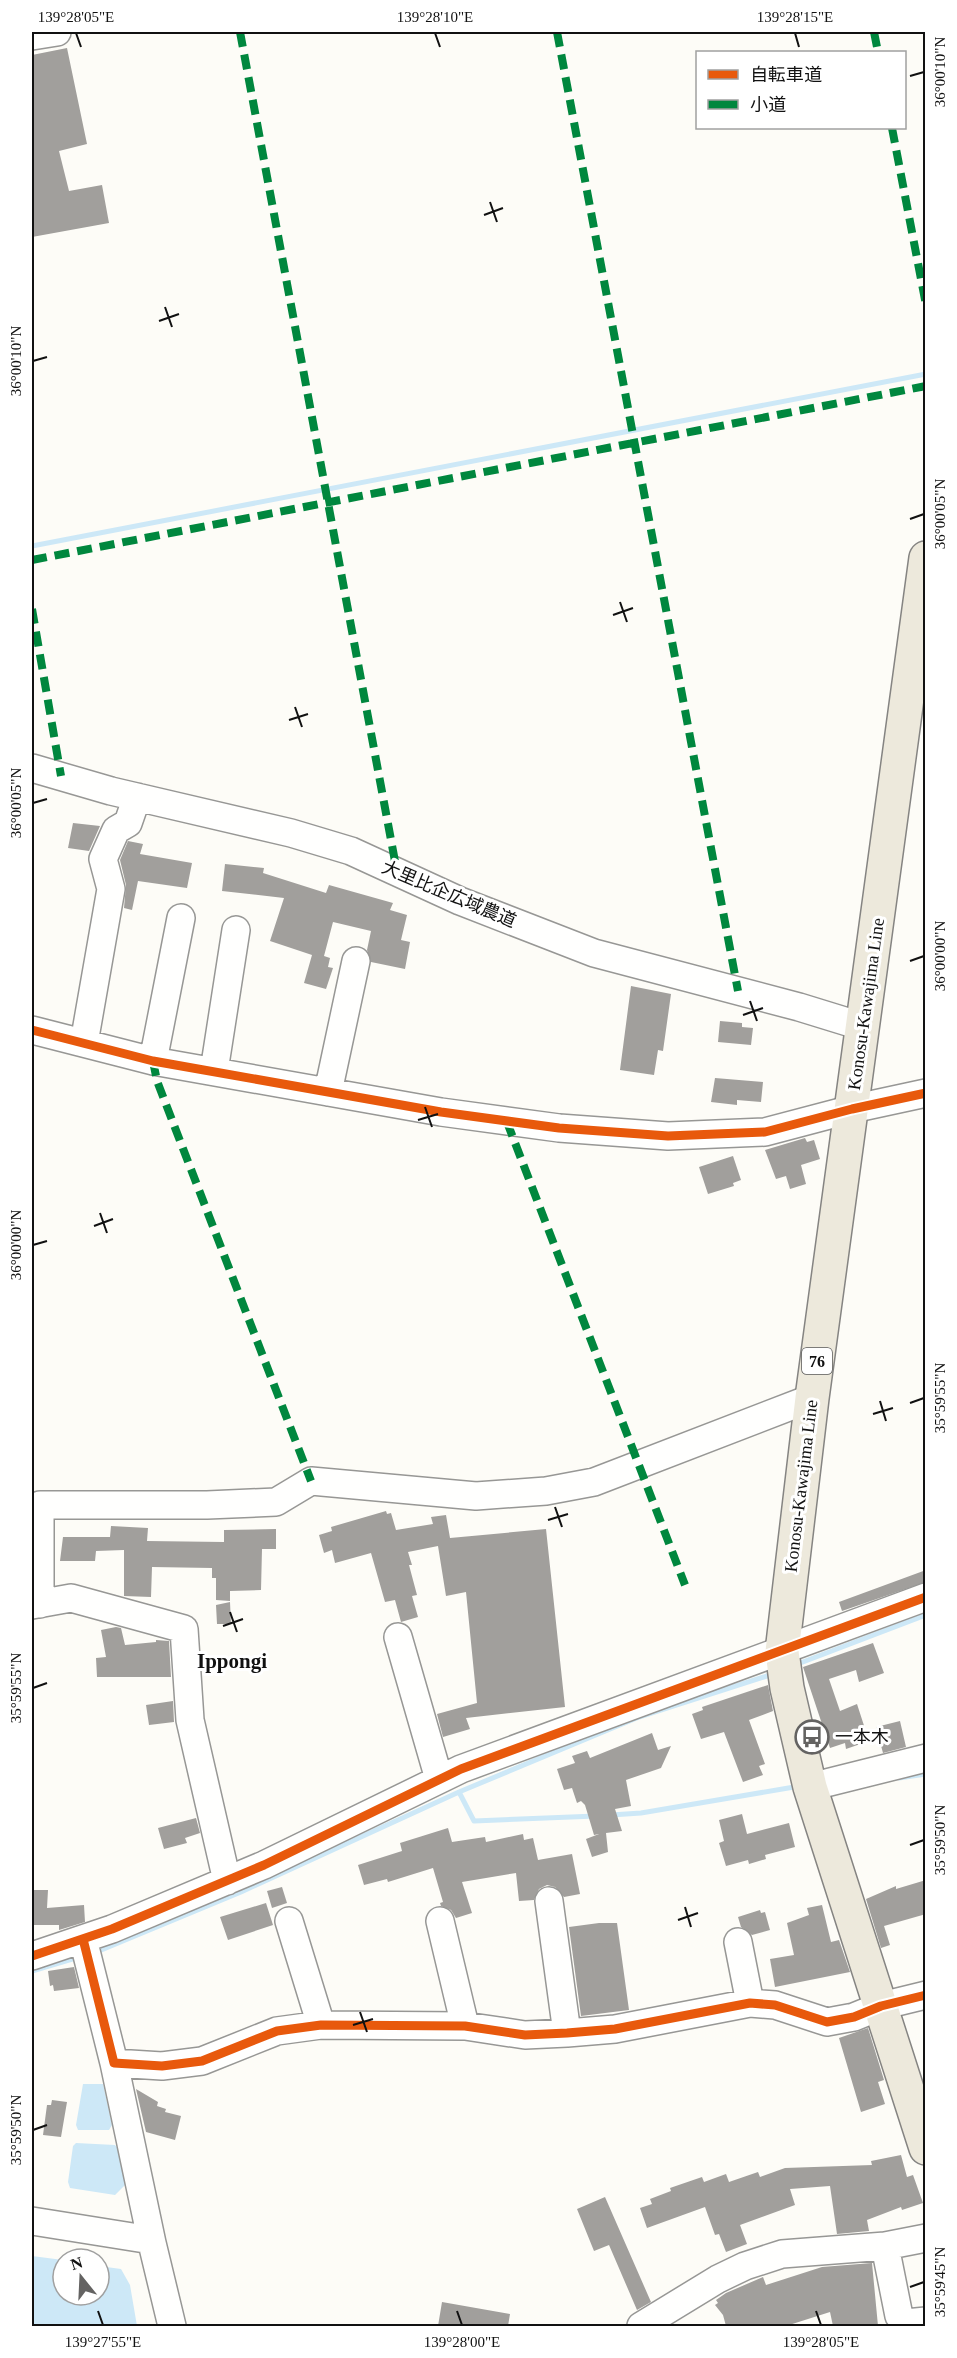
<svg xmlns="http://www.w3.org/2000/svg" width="957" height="2358" font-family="'Times New Roman','Noto Sans JP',serif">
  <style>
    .water { fill: #cde8f7 }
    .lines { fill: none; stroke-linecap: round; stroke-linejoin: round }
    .stream { stroke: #cde8f7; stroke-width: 5 }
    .building { fill: #a19f9c }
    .minor-casing { stroke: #979795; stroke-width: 30 }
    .major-casing { stroke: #858482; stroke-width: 36 }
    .minor { stroke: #fffffe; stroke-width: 27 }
    .major { stroke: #ede9dc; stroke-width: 33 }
    .quiet { stroke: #00873e; stroke-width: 8; stroke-dasharray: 15 8; stroke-linecap: butt }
    .cycleway-casing { stroke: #fff; stroke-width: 13 }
    .cycleway { stroke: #e8590c; stroke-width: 9 }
    .ticks { fill: none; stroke: #111; stroke-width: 2 }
    .labels { text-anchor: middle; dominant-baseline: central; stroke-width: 6; stroke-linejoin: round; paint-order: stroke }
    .shield { fill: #fff; stroke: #585858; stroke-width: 1.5 }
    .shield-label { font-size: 16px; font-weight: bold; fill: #111 }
    .street-label { font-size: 18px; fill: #111; stroke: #fff }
    .poi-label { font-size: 18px; fill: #111; stroke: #fff; text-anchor: start }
    .quarter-label { font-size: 21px; font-weight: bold; fill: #111; stroke: #fff }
    .neatline { fill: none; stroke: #111; stroke-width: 2 }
    .ticks-label { font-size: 15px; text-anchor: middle; fill: #111 }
  </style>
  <rect width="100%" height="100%" fill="#fdfcf7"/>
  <path class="water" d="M83,2084H103L112,2125L109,2130H78L76,2125Z
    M76,2143L115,2145L119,2150L126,2184L115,2195L70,2188L68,2182L73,2146Z
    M32,2256L63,2260V2295H99V2266L121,2269L130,2285L137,2326H32Z"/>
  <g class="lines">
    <path class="stream" d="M32,546L926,374
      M795,1665L926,1615
      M899,1778L926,1774
      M459,1792L474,1821L596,1816
      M611,1815L641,1813L800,1786
      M94,1953L241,1892L459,1792L639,1717L773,1674
      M32,1971L79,1957"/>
  </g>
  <path class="building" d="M67,48L87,144L59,151L69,191L102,185L109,223L32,237V55Z
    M73,823L100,826L89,851L68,848Z
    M128,841L143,844L140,854L192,863L187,888L138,881L132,910L124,908L126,885L120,860Z
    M225,864L264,868L263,873L326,893L329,885L393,903L390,910L407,915L401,940L410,942L405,969L371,962L367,950L371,931L333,922L324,956L330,958L328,967L333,968L326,989L304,983L312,955L270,941L284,898L222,891Z
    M631,986L671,994L663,1051L658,1050L654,1075L620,1070Z
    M720,1021L742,1023V1027L753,1028L751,1045L718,1042Z
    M715,1078L763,1082L761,1102L737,1100V1105L711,1102Z
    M805,1138L807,1142L814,1140L820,1159L801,1165L806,1184L790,1189L786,1176L776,1179L765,1150Z
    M733,1156L741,1180L733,1183L734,1186L708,1194L699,1167Z
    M386,1511L387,1514L391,1513L396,1530L433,1524L431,1517L446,1515L450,1538L546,1529L565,1707L466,1718L470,1729L443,1737L437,1714L477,1703L466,1592L446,1596L438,1546L408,1552L412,1565H409L417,1595L412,1596L418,1617L401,1622L395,1600L385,1602L371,1553L335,1563L332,1550L324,1553L319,1535L332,1531L331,1527Z
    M111,1526L148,1528L147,1541L224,1542V1530L276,1529V1549H262L261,1590L230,1591V1601L216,1600V1578H212V1568L152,1567L151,1597L124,1596V1550L96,1551L95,1561H60L63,1537H110Z
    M926,1570V1582L842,1611L839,1602Z
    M230,1602L231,1624H217L216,1605Z
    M116,1627L121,1628L125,1645L156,1642V1640L169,1641L171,1677H97L96,1658L106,1657L101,1630Z
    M873,1643L884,1673L859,1682L856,1670L829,1679L840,1711L857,1704L869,1741L846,1749L845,1743L830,1748L803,1667Z
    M768,1685L773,1711L749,1720L765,1764L759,1766L763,1775L743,1782L724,1732L701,1739L692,1714L703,1710L702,1707Z
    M173,1701L174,1722L149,1725L146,1705Z
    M900,1721L906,1747L883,1753L876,1727Z
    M652,1733L658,1750L671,1746L661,1768L626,1780L631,1806L615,1809L622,1831L606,1833L608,1852L592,1857L586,1839L599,1834L594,1835L585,1805L581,1801L577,1803L572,1788L564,1790L557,1769L575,1763L572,1756L587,1751L590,1758Z
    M742,1814L747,1834L789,1823L795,1847L765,1855L766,1859L749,1864L748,1860L726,1866L719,1843L724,1841L719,1820Z
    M196,1818L200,1833L185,1838L187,1843L164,1849L158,1828Z
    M448,1828L452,1842L485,1837L486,1842L523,1834L524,1840L533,1838L538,1860L572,1854L580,1894L564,1897L555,1887L547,1885L539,1889L534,1900L519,1901L516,1873L462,1882L472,1913L456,1918L451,1910L441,1906L440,1903L443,1902L433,1868L388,1882L387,1879L364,1885L358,1865L402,1851L400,1843Z
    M926,1880V1914L884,1926L890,1945L881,1948L866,1899L896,1886V1889Z
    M282,1887L287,1903L272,1908L267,1891Z
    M32,1890H48L47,1908L84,1905L85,1922L59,1930V1925H32Z
    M266,1903L273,1925L228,1940L220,1917Z
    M822,1905L831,1942L839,1940L850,1972L775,1987L770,1959L794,1955L787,1923L809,1915L807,1908Z
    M760,1910L761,1913L765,1912L770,1930L752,1935L741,1927L738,1917Z
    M599,1923H617L629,2010L581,2016L569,1927Z
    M74,1967L79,1988L54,1991L53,1985L50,1986L48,1971Z
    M868,2028L884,2080L878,2082L885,2104L861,2112L839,2038Z
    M136,2089L158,2102L157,2106L166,2109L165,2112L181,2116L175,2140L146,2132Z
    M52,2100L67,2102L61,2137L43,2135L47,2105H51Z
    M901,2155L907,2177L913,2175L923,2203L902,2210L901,2207L867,2220L869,2231L837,2234L830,2186L790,2189L795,2205L740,2225L747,2244L726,2252L719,2234L715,2235L705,2207L647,2228L640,2208L652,2204L650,2199L671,2191L670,2188L702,2177L704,2182L726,2174L729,2182L758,2172L760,2177L785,2168L872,2165L871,2161Z
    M605,2197L651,2302L637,2310L609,2245L594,2251L577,2209Z
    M872,2263L878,2326H833L830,2312L786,2326H726L723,2315L715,2305L718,2303L716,2300L726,2293L763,2277L766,2285L822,2267Z
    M442,2302L510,2314L508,2326H438Z"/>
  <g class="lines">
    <defs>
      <path id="minor" d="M32,36L57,32
        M32,768L111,791L291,833L351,851L460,901L594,953L799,1007L864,1027
        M32,1030L153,1061L441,1112L559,1128L668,1136L765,1132L852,1109L926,1093
        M84,1043L111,889L103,859L116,830L128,823L137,797
        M153,1061L181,918
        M214,1071L236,930
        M328,1092L356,961
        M40,1604V1505H207L276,1502L311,1481L476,1496L546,1491L594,1482L812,1398
        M32,1605L71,1598L184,1629L190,1720L227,1881
        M398,1637L439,1779
        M810,1787L926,1758
        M549,1901L567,2033
        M289,1921L321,2025
        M440,1921L465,2026
        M83,1939L114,2063L162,2066L202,2061L277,2031L321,2025L465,2026L525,2035L567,2033L615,2029L750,2003L775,2005L827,2022L854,2017L881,2006L926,1995
        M738,1942L750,2003
        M32,1956L112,1929L264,1865L461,1769L926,1597
        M114,2063L152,2243
        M32,2221L145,2239L152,2243L172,2326
        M885,2246L899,2316L906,2323L926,2321
        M641,2326L718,2279L745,2266L782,2254L885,2246L926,2238"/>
      <path id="major" d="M926,558L812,1398L782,1652L787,1688L810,1787L926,2148"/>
    </defs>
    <use href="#minor" class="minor-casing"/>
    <use href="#major" class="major-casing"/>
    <use href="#minor" class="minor"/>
    <use href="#major" class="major"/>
    <path class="quiet" d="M240,32L397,872
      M557,32L738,991
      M874,32L878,52
      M892,128L926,305
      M32,560L926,386
      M32,609L61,776
      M153,1061L157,1081L311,1481
      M507,1122L685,1585"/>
    <defs>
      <path id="cycleway" d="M32,1030L153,1061L441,1112L559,1128L668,1136L765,1132L852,1109L926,1093
        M83,1939L114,2063L162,2066L202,2061L277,2031L321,2025L465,2026L525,2035L567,2033L615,2029L750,2003L775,2005L827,2022L854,2017L881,2006L926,1995
        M32,1956L112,1929L264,1865L461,1769L926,1597"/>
    </defs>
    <use href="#cycleway" class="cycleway-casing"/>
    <use href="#cycleway" class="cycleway"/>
  </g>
  <path class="ticks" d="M76,33L81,47M435,33L440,47M795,33L799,47M910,76L924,72M490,202L497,222M484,215L503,208M165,307L172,327M159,321L179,314M33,361L47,357M910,519L924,514M620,602L627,622M613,615L633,608M295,707L302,727M289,720L308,714M33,803L47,799M910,961L924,956M750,1001L757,1021M743,1015L763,1008M425,1107L432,1127M418,1120L438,1114M100,1213L107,1233M94,1226L113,1219M33,1245L47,1241M880,1401L886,1421M910,1403L924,1398M873,1414L893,1408M555,1507L562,1527M548,1520L568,1514M230,1612L237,1632M223,1626L243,1619M33,1688L47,1683M910,1845L924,1840M685,1907L691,1927M678,1920L698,1913M360,2012L367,2032M353,2025L373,2019M33,2130L47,2125M910,2287L924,2282M98,2311L103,2325M457,2311L462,2325M816,2311L821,2325"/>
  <defs>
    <symbol id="bus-ring" viewBox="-11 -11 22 22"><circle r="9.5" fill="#fff" stroke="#646362" stroke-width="1.5"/><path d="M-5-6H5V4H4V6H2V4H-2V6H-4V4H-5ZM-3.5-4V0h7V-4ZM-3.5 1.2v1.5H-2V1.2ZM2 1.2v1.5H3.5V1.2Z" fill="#646362"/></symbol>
  </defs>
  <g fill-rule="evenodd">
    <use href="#bus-ring" x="793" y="1718" width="38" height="38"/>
  </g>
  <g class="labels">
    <rect class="shield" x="802" y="1348" width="30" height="26" rx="4.5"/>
    <g class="shield-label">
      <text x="817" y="1361">76</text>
    </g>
    <g class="street-label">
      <text transform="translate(449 894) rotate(23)">大里比企広域農道</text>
      <text transform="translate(866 1004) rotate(-82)">Konosu-Kawajima Line</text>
      <text transform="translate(801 1486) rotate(-83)">Konosu-Kawajima Line</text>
    </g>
    <g class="poi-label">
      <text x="835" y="1737">一本木</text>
    </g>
    <g class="quarter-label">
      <text x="232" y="1661">Ippongi</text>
    </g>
  </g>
  <rect width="957" height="2358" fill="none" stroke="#ffffff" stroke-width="66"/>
  <rect x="696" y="51" width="210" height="78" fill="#ffffff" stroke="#a0a0a0" stroke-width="1.5"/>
  <rect x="708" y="70" width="30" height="9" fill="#e8590c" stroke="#a0a0a0" stroke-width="1.5"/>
  <text x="750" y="81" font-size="18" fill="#111111">自転車道</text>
  <rect x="708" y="100" width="30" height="9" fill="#00873e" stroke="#a0a0a0" stroke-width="1.5"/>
  <text x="750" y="111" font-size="18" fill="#111111">小道</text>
  <g transform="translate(81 2277) rotate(342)"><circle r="28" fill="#ffffff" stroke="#a0a0a0" stroke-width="1.5"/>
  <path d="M0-4.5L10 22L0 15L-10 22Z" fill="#646362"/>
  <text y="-9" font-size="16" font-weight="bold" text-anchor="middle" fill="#111111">N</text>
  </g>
  <rect x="33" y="33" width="891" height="2292" class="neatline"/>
  <g class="ticks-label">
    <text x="76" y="22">139°28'05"E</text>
    <text x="435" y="22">139°28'10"E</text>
    <text x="795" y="22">139°28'15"E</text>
    <text transform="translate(940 72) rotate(-90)" y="5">36°00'10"N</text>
    <text transform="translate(16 361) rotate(-90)" y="5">36°00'10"N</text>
    <text transform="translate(940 514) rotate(-90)" y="5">36°00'05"N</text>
    <text transform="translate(16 803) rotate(-90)" y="5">36°00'05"N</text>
    <text transform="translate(940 956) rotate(-90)" y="5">36°00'00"N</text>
    <text transform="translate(16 1245) rotate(-90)" y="5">36°00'00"N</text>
    <text transform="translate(940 1398) rotate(-90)" y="5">35°59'55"N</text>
    <text transform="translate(16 1688) rotate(-90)" y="5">35°59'55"N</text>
    <text transform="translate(940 1840) rotate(-90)" y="5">35°59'50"N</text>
    <text transform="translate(16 2130) rotate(-90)" y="5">35°59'50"N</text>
    <text transform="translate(940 2282) rotate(-90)" y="5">35°59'45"N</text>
    <text x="103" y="2347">139°27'55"E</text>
    <text x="462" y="2347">139°28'00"E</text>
    <text x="821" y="2347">139°28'05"E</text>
  </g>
</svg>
